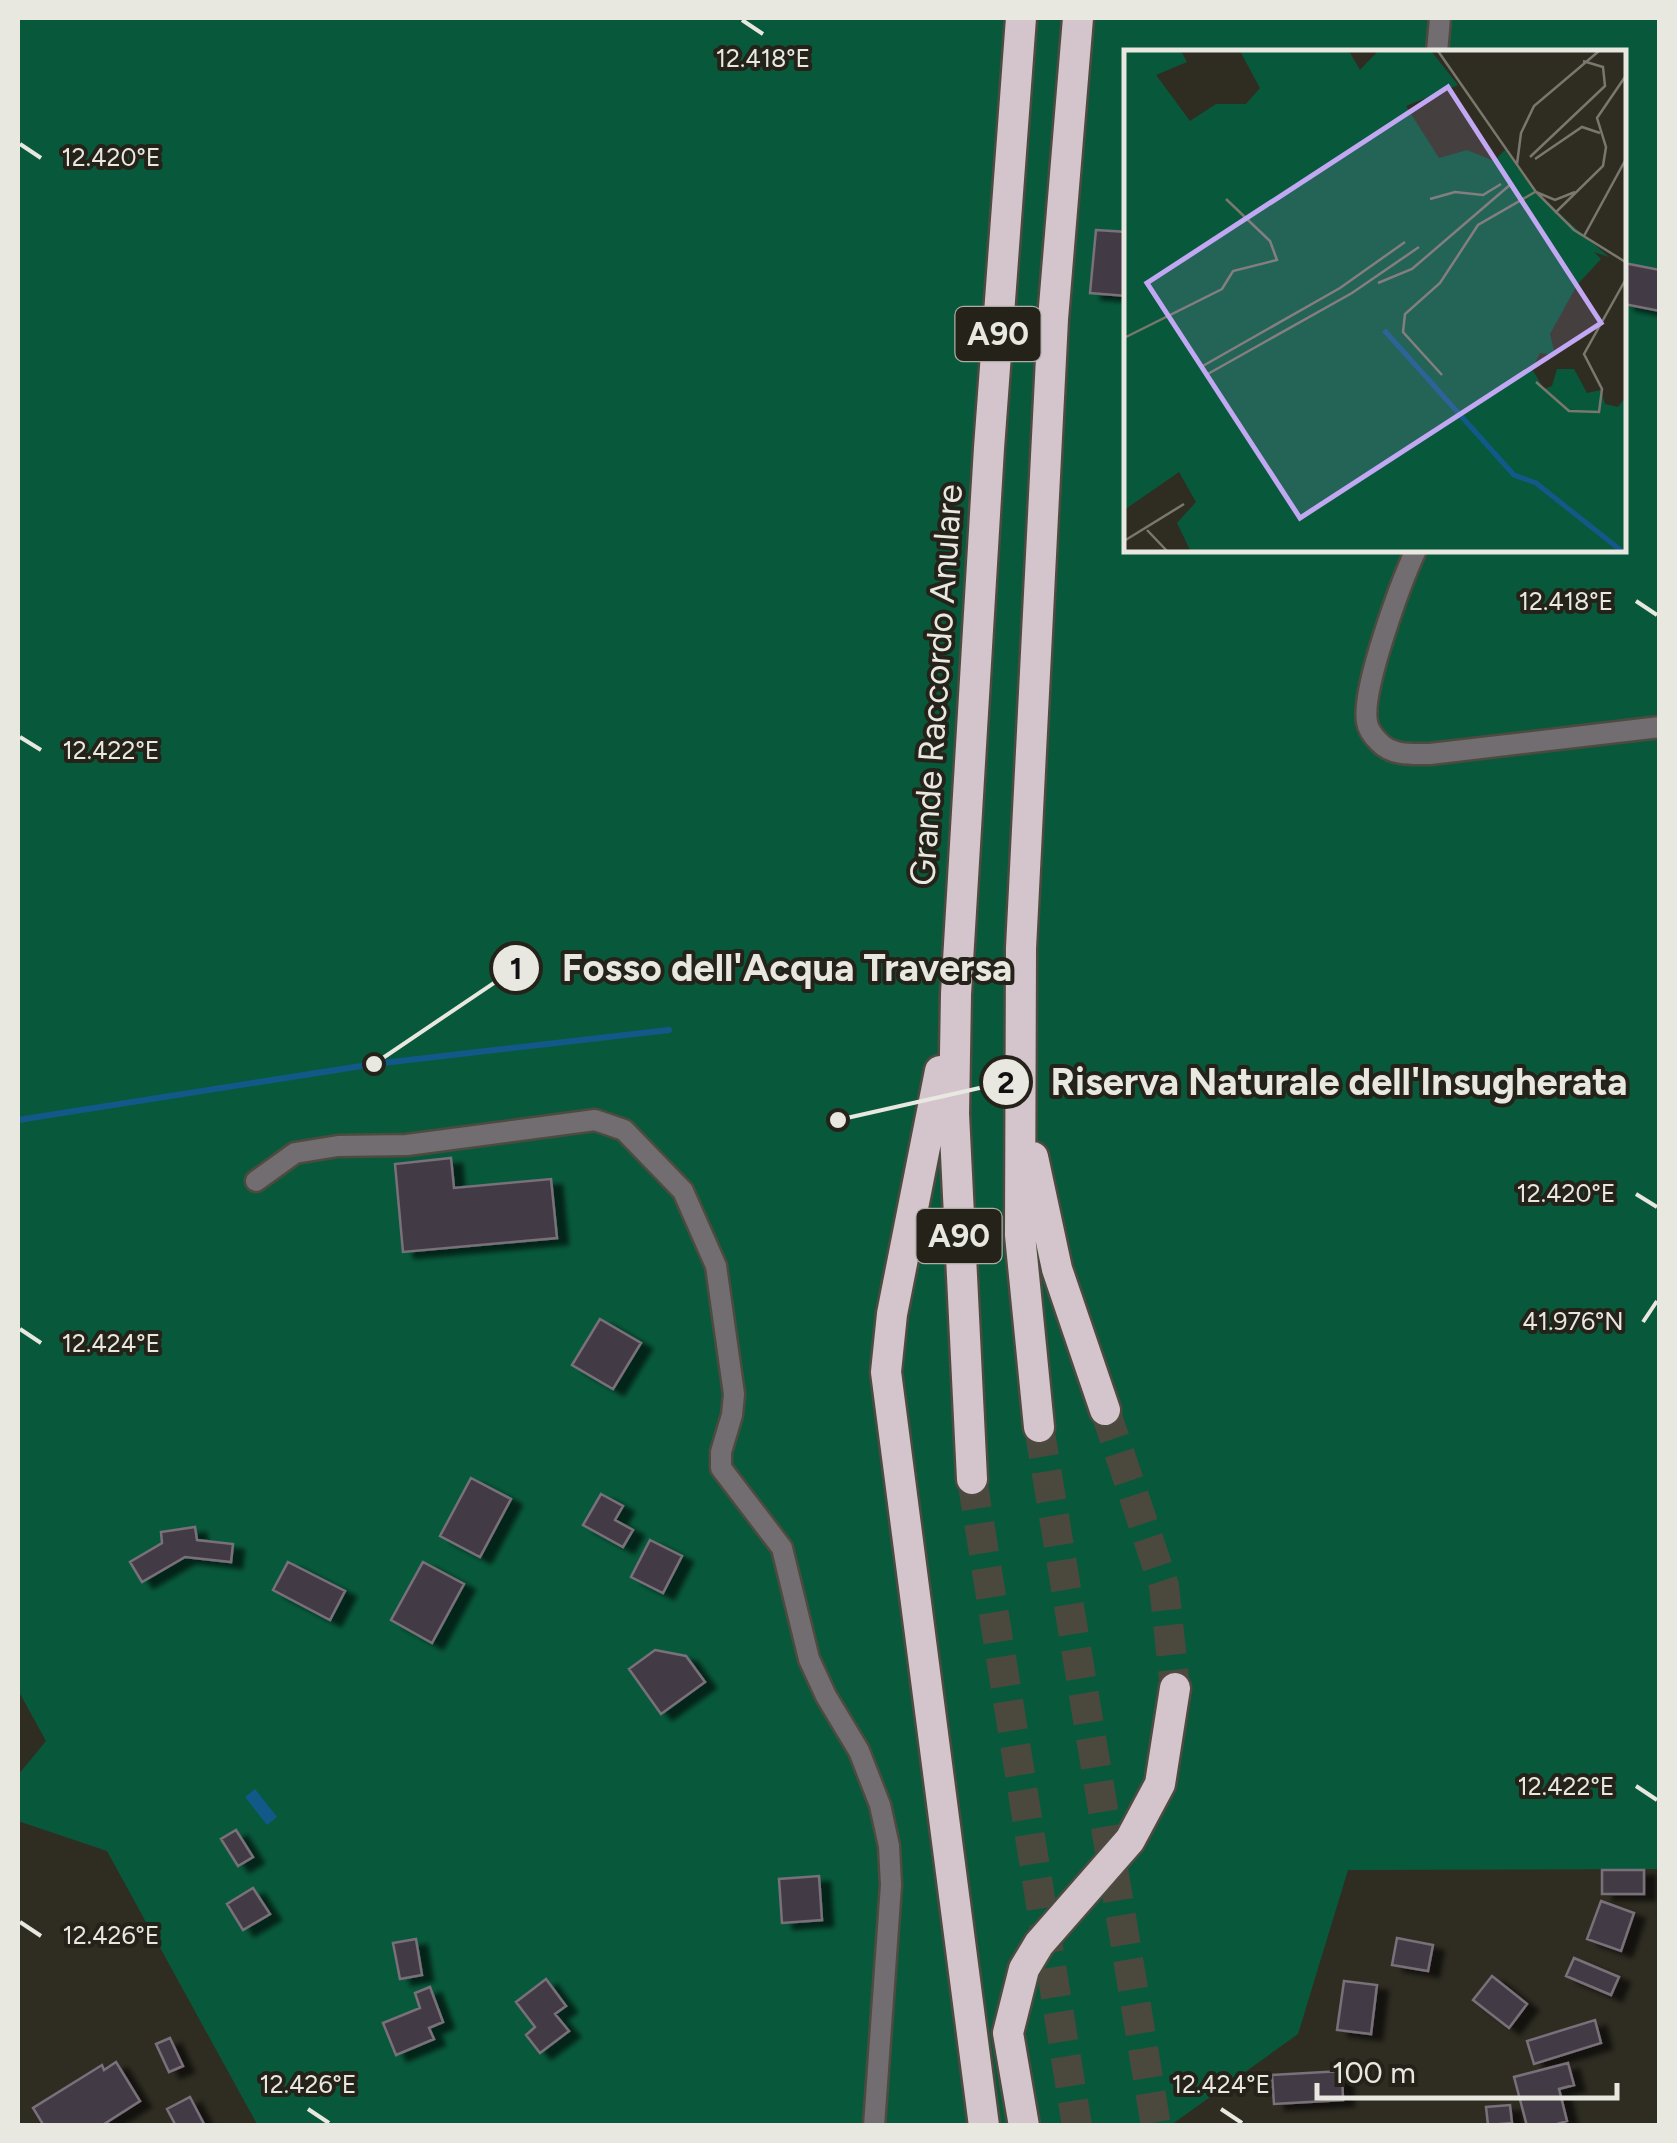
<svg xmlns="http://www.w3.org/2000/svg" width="1677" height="2143" font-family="Figtree,sans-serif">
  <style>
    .green { fill: #08593c; fill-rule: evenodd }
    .water { fill: #125989 }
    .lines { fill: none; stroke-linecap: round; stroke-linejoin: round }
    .stream { stroke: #125989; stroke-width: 6 }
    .building { fill: #433b44; stroke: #79707a; stroke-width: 2.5; filter: url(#shadow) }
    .highway-tunnel { stroke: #4b493e; stroke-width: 30; stroke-dasharray: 30 15; stroke-linecap: butt }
    .street-casing { stroke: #4d4b40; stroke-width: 25 }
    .highway-casing { stroke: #4d4b40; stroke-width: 35 }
    .street { stroke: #726d70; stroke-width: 20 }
    .highway { stroke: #d4c5cd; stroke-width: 30 }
    .ticks { fill: none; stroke: #e8e7e0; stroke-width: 4 }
    .labels { text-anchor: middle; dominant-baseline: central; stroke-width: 8; stroke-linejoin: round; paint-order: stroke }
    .shield { fill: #252319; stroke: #aeaca4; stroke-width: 2.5 }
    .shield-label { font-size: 32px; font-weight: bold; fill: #e8e7e0 }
    .street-label { font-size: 35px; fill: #e8e7e0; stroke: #252319 }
    .inset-river { fill: none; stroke: #125989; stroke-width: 5 }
    .inset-road { fill: none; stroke: #79776e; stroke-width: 2.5 }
    .view { fill: #c2a7f2; fill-opacity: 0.15; stroke: #c2a7f2; stroke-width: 5 }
    .inset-edge { fill: none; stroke: #e8e7e0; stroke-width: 5 }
    .ticks-label { font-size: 25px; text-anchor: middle; fill: #e8e7e0; stroke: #252319; stroke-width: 8; stroke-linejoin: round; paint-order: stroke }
    .leader { fill: none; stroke: #e8e7e0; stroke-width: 4 }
    .callout-dot { fill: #e8e7e0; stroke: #252319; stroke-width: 4 }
    .mark-label { font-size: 30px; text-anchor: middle; font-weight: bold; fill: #111 }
    .callout-label { font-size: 38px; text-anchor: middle; font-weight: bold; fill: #e8e7e0; stroke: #252319; stroke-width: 8; stroke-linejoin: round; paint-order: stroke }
  </style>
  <defs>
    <filter id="shadow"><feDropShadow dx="11" dy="6" stdDeviation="2.5" flood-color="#0009"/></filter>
  </defs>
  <rect width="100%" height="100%" fill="#2f2d22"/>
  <path class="green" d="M18,18H1659V1869L1348,1870L1298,2034L1171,2125L258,2126L107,1851L18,1821V1775L46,1741L18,1690ZM1127,52H1624V550H1127Z"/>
  <path class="water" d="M255,1789L277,1817L267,1825L245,1797Z"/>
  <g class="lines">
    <path class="stream" d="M18,1120L374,1064L669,1030"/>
  </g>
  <path class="building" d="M1096,230L1127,232V296L1090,293Z
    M1624,263L1660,270V311L1624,304Z
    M451,1158L454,1188L551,1179L557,1238L403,1252L395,1164Z
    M600,1319L641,1343L613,1389L572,1365Z
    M471,1478L511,1499L480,1557L440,1536Z
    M601,1494L623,1506L615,1520L633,1530L623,1547L583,1525Z
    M195,1527L197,1540L233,1544L231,1562L185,1557L142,1582L130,1562L162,1543L161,1532Z
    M650,1540L682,1556L663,1593L631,1577Z
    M288,1562L345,1591L330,1620L273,1590Z
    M423,1562L464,1584L432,1643L391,1620Z
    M655,1650L686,1656L705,1682L661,1714L629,1669Z
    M236,1830L253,1857L238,1866L221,1839Z
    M1602,1870H1644V1894H1602Z
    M819,1876L822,1920L782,1923L779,1879Z
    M253,1888L270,1914L243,1930L227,1904Z
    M1601,1901L1634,1913L1621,1951L1587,1939Z
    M1397,1938L1433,1945L1428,1971L1392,1965Z
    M416,1939L422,1975L400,1979L393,1943Z
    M1574,1958L1619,1977L1611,1995L1566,1976Z
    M1492,1976L1527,2004L1509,2028L1473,2000Z
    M546,1979L566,2006L555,2014L569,2031L540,2053L526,2035L535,2027L516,2002Z
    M1344,1981L1377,1985L1371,2034L1337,2030Z
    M430,1987L443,2022L429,2028L434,2039L396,2055L383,2023L420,2008L415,1993Z
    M1595,2020L1601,2043L1534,2064L1527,2041Z
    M170,2038L183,2066L169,2072L156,2044Z
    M116,2062L140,2101L101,2126H44L33,2108L102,2065L104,2070Z
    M1568,2063L1574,2085L1559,2089L1567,2121L1551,2126H1527L1514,2077Z
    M1342,2071L1343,2100L1274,2104L1272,2075Z
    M190,2097L205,2126H176L167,2109Z
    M1510,2105L1512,2123L1488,2125L1486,2107Z"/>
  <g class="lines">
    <path class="highway-tunnel" d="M1105,1410L1164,1586L1175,1688
      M1039,1427L1156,2126
      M972,1479L1077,2126"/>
    <defs>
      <path id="street" d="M1437,52L1440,18
        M1416,550C1401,582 1361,690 1367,722C1368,729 1374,737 1379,742C1392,756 1412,754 1430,754L1660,727
        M256,1181L295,1153L338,1146L407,1145L595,1120L624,1130L683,1191L716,1266L734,1394L732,1415L721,1452V1468L782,1548L809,1659L826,1696L859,1751L880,1805L889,1846L891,1885L874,2126"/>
      <path id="highway" d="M940,1071L892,1314L886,1372L984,2126
        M1033,1157L1057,1269L1105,1410
        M1039,1427L1020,1235L1021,948L1053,319L1078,18
        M972,1479L954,1114L956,994L989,448L1021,18
        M1024,2126L1008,2033L1024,1969L1039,1944L1130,1840L1160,1784L1175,1688"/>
    </defs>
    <use href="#street" class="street-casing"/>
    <use href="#highway" class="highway-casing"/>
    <use href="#street" class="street"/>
    <use href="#highway" class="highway"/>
  </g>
  <path class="ticks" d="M742,20L763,34M20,144L41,158M1636,601L1657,615M20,737L41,750M1636,1194L1657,1207M1643,1322L1657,1301M20,1329L41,1343M1636,1786L1657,1800M20,1922L41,1936M308,2109L329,2123M1221,2109L1242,2123"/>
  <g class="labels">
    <g class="shield">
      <rect x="955.5" y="307" width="85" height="54" rx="8"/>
      <rect x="916.5" y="1209" width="85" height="54" rx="8"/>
    </g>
    <g class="shield-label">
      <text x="998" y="334">A90</text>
      <text x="959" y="1236">A90</text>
    </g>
    <g class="street-label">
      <text transform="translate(936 685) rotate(-86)">Grande Raccordo Anulare</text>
    </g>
  </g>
  <g transform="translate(1124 50)">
    <rect width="502" height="502" fill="#2f2d22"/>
    <path d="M0,1H57L63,12L32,25L66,71L92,54H122L136,38L116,1H225L236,20L254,1H307L334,35L282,56L315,108L343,100L370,111L381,100L412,144L485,207L470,202L477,209L453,235L426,284L431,305L416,303L408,319L420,339L428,336L433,319H450L463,343L477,340L481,354L494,357L502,347V502H67L53,473L72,452L55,422L0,460Z" fill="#08593c"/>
    <path class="inset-river" d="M260,280L390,425L412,433L499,502"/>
    <path class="inset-road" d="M314,1L412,142L450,180L503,213M406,107L481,36L479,17L459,11M411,109L458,77L476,83M393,114L397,83L410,56L475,1M412,142L431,150L451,142M306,149L331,142L359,145L377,134M431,163L479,116L482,97L473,68L503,24M460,186L503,107M254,233L288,219L387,134M0,288L98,239L109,221L153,210L146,191L102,149M77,317L216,238L281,192M82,325L228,243L295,197M318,325L279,282L281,264L316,233L354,175L411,142M412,332L445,361L475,362L478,339L460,304L503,227M23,480L44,502M0,491L60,454"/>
    <path class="view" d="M324,37L477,273L176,468L23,233Z"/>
    <rect width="502" height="502" class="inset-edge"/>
  </g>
  <g class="ticks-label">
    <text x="763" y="67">12.418°E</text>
    <text x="111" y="166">12.420°E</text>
    <text x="1566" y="610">12.418°E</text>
    <text x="111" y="759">12.422°E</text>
    <text x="1566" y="1202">12.420°E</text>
    <text x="1573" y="1330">41.976°N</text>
    <text x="111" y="1352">12.424°E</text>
    <text x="1566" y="1795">12.422°E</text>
    <text x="111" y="1944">12.426°E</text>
    <text x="308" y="2093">12.426°E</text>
    <text x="1221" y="2093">12.424°E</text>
  </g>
  <path class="leader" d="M374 1064L516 968M838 1120L1006 1082"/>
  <g class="callout-dot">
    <circle cx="374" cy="1064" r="10"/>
    <circle cx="838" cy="1120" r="10"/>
    <circle cx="516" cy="968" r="25"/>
    <circle cx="1006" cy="1082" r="25"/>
  </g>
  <g class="mark-label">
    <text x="516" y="979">1</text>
    <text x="1006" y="1093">2</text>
  </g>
  <g class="callout-label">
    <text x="787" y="981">Fosso dell'Acqua Traversa</text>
    <text x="1339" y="1095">Riserva Naturale dell'Insugherata</text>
  </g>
  <rect width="1677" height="2143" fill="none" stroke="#e8e7e0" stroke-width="40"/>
  <path d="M1317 2083v15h300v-15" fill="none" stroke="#e8e7e0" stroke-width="5"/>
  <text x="1332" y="2083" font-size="30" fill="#e8e7e0" stroke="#252319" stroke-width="8" paint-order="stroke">100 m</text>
</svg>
